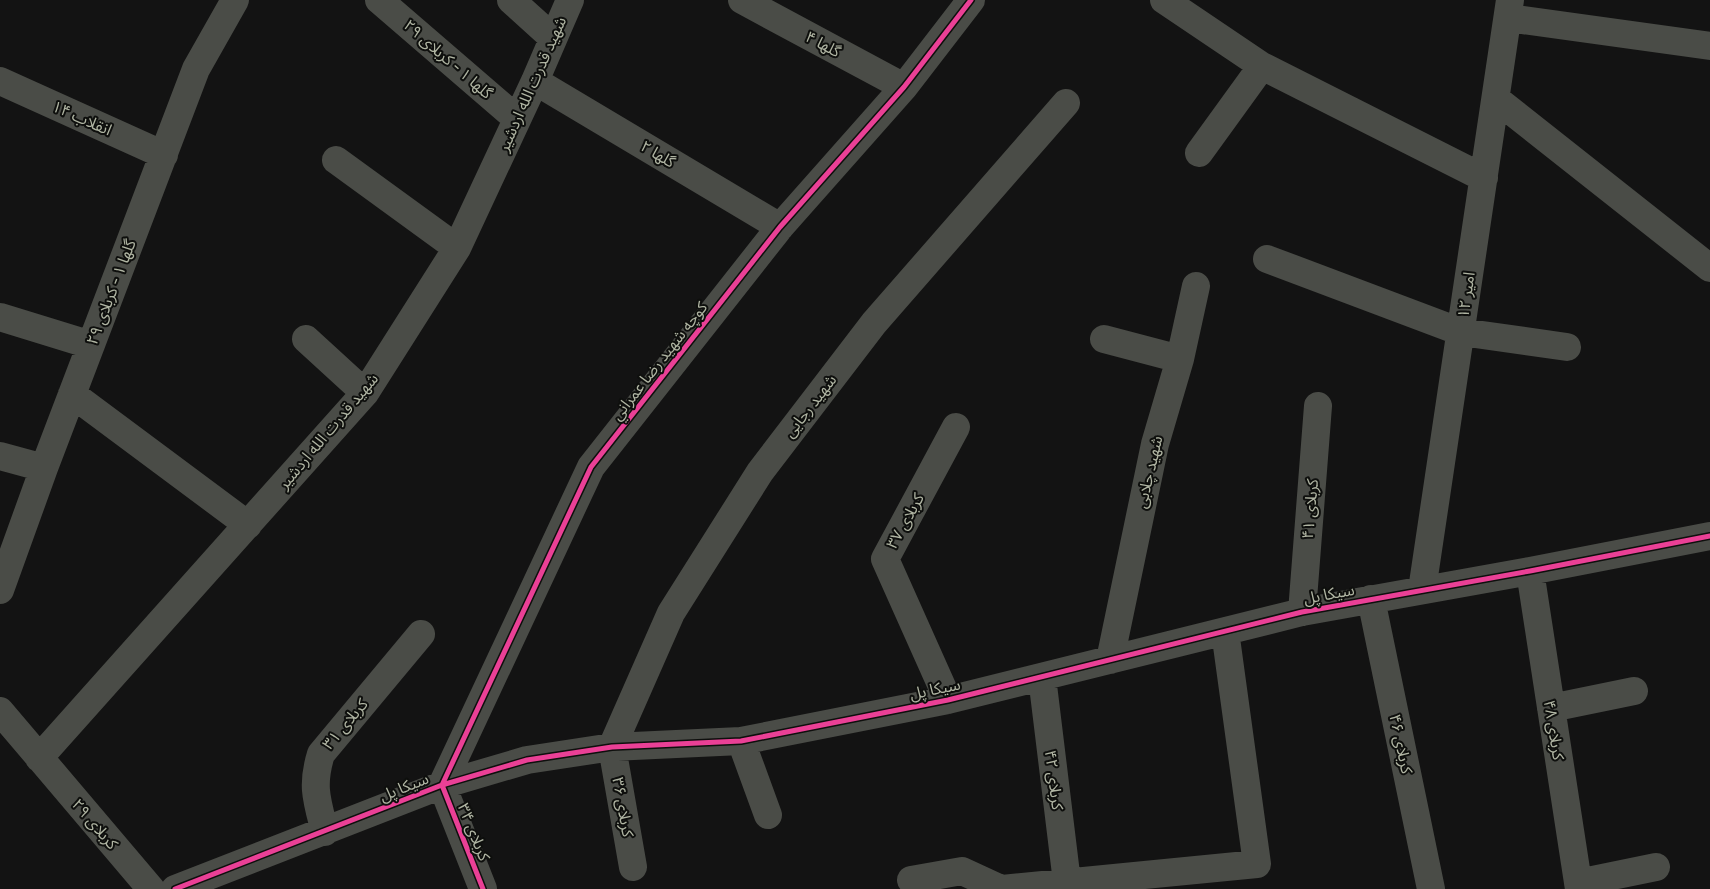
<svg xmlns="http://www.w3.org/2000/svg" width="1710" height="889" font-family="Cabin,'Noto Sans Arabic',sans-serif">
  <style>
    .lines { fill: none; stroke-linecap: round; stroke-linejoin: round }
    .minor { stroke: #4a4c47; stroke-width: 28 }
    .cycleway-casing { stroke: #0e0f0d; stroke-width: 8 }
    .cycleway { stroke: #ea4096; stroke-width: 5 }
    .labels { text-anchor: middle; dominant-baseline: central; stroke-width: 4; stroke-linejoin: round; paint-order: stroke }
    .street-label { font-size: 16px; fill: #b0b5a3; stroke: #0e0f0d }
  </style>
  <rect width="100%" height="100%" fill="#131313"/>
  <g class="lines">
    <path class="minor" d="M379,0L517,119
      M511,0L553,38
      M742,0L904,87
      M1164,0L1262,66L1484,178
      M1508,18L1710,46
      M0,81L164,155
      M535,81L780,227
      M1496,99L1710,268
      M1199,153L1262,66
      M336,160L457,248
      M1267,259L1461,332L1567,347
      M0,317L91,345
      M306,339L365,393
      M1104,339L1180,359
      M72,394L248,525
      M0,456L44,468
      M1530,571L1579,889
      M0,590L44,468L196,69L235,0
      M1422,590L1510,0
      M1371,599L1431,889
      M1302,612L1318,406
      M1110,660L1155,444L1180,359L1196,286
      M1042,677L1067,882
      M948,700L885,559L956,427
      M1551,708L1634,691
      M0,711L151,889
      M741,741L768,815
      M39,758L365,393L457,248L535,81L570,0
      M325,832C317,801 311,786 321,754L421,634
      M633,867L612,747L671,613L760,472L874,323L1066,103
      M911,880L962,871L1001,889
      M1578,883L1656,867
      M175,889L442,785L527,760L612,747L741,741L948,700L1302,612L1530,571L1710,536
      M483,889L442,785L591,467L780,227L904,87L971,0
      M1002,889L1257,864L1225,631"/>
    <defs>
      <path id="cycleway" d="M175,889L442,785L527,760L612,747L741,741L948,700L1302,612L1530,571L1710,536
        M483,889L442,785L591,467L780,227L904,87L971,0"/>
    </defs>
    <use href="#cycleway" class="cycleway-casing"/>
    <use href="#cycleway" class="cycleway"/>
  </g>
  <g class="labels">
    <g class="street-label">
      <text transform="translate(823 44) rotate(28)">گلها ۴</text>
      <text transform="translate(448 59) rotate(41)">گلها ۱ - کربلای ۲۹</text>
      <text transform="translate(532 84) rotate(-66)">شهید قدرت الله اردشیر</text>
      <text transform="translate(82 118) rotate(24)">انقلاب ۱۴</text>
      <text transform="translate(658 154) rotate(31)">گلها ۲</text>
      <text transform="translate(111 292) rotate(-69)">گلها ۱ - کربلای ۲۹</text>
      <text transform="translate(1466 295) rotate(-82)">امير ۱۲</text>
      <text transform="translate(659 361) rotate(-52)">كوچه شهيد رضا عمراني</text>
      <text transform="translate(810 406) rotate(-52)">شهید رجایی</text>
      <text transform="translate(328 431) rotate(-50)">شهید قدرت الله اردشیر</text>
      <text transform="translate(1149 472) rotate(-77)">شهید چلابی</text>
      <text transform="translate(1310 509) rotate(-85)">کربلای ۴۱</text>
      <text transform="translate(905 521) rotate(-61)">کربلای ۳۷</text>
      <text transform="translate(1329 594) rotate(-11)">سیکا پل</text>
      <text transform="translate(935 689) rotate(-12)">سیکا پل</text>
      <text transform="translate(345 724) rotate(-50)">کربلای ۳۱</text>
      <text transform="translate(1554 730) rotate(81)">کربلای ۴۸</text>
      <text transform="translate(1401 744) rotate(78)">کربلای ۴۶</text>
      <text transform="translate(1054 780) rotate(83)">کربلای ۴۲</text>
      <text transform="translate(404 787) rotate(-22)">سیکا پل</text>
      <text transform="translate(623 807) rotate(80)">کربلای ۳۶</text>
      <text transform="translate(95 824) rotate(49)">کربلای ۲۹</text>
      <text transform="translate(474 832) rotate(68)">کربلای ۳۴</text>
    </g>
  </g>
</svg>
